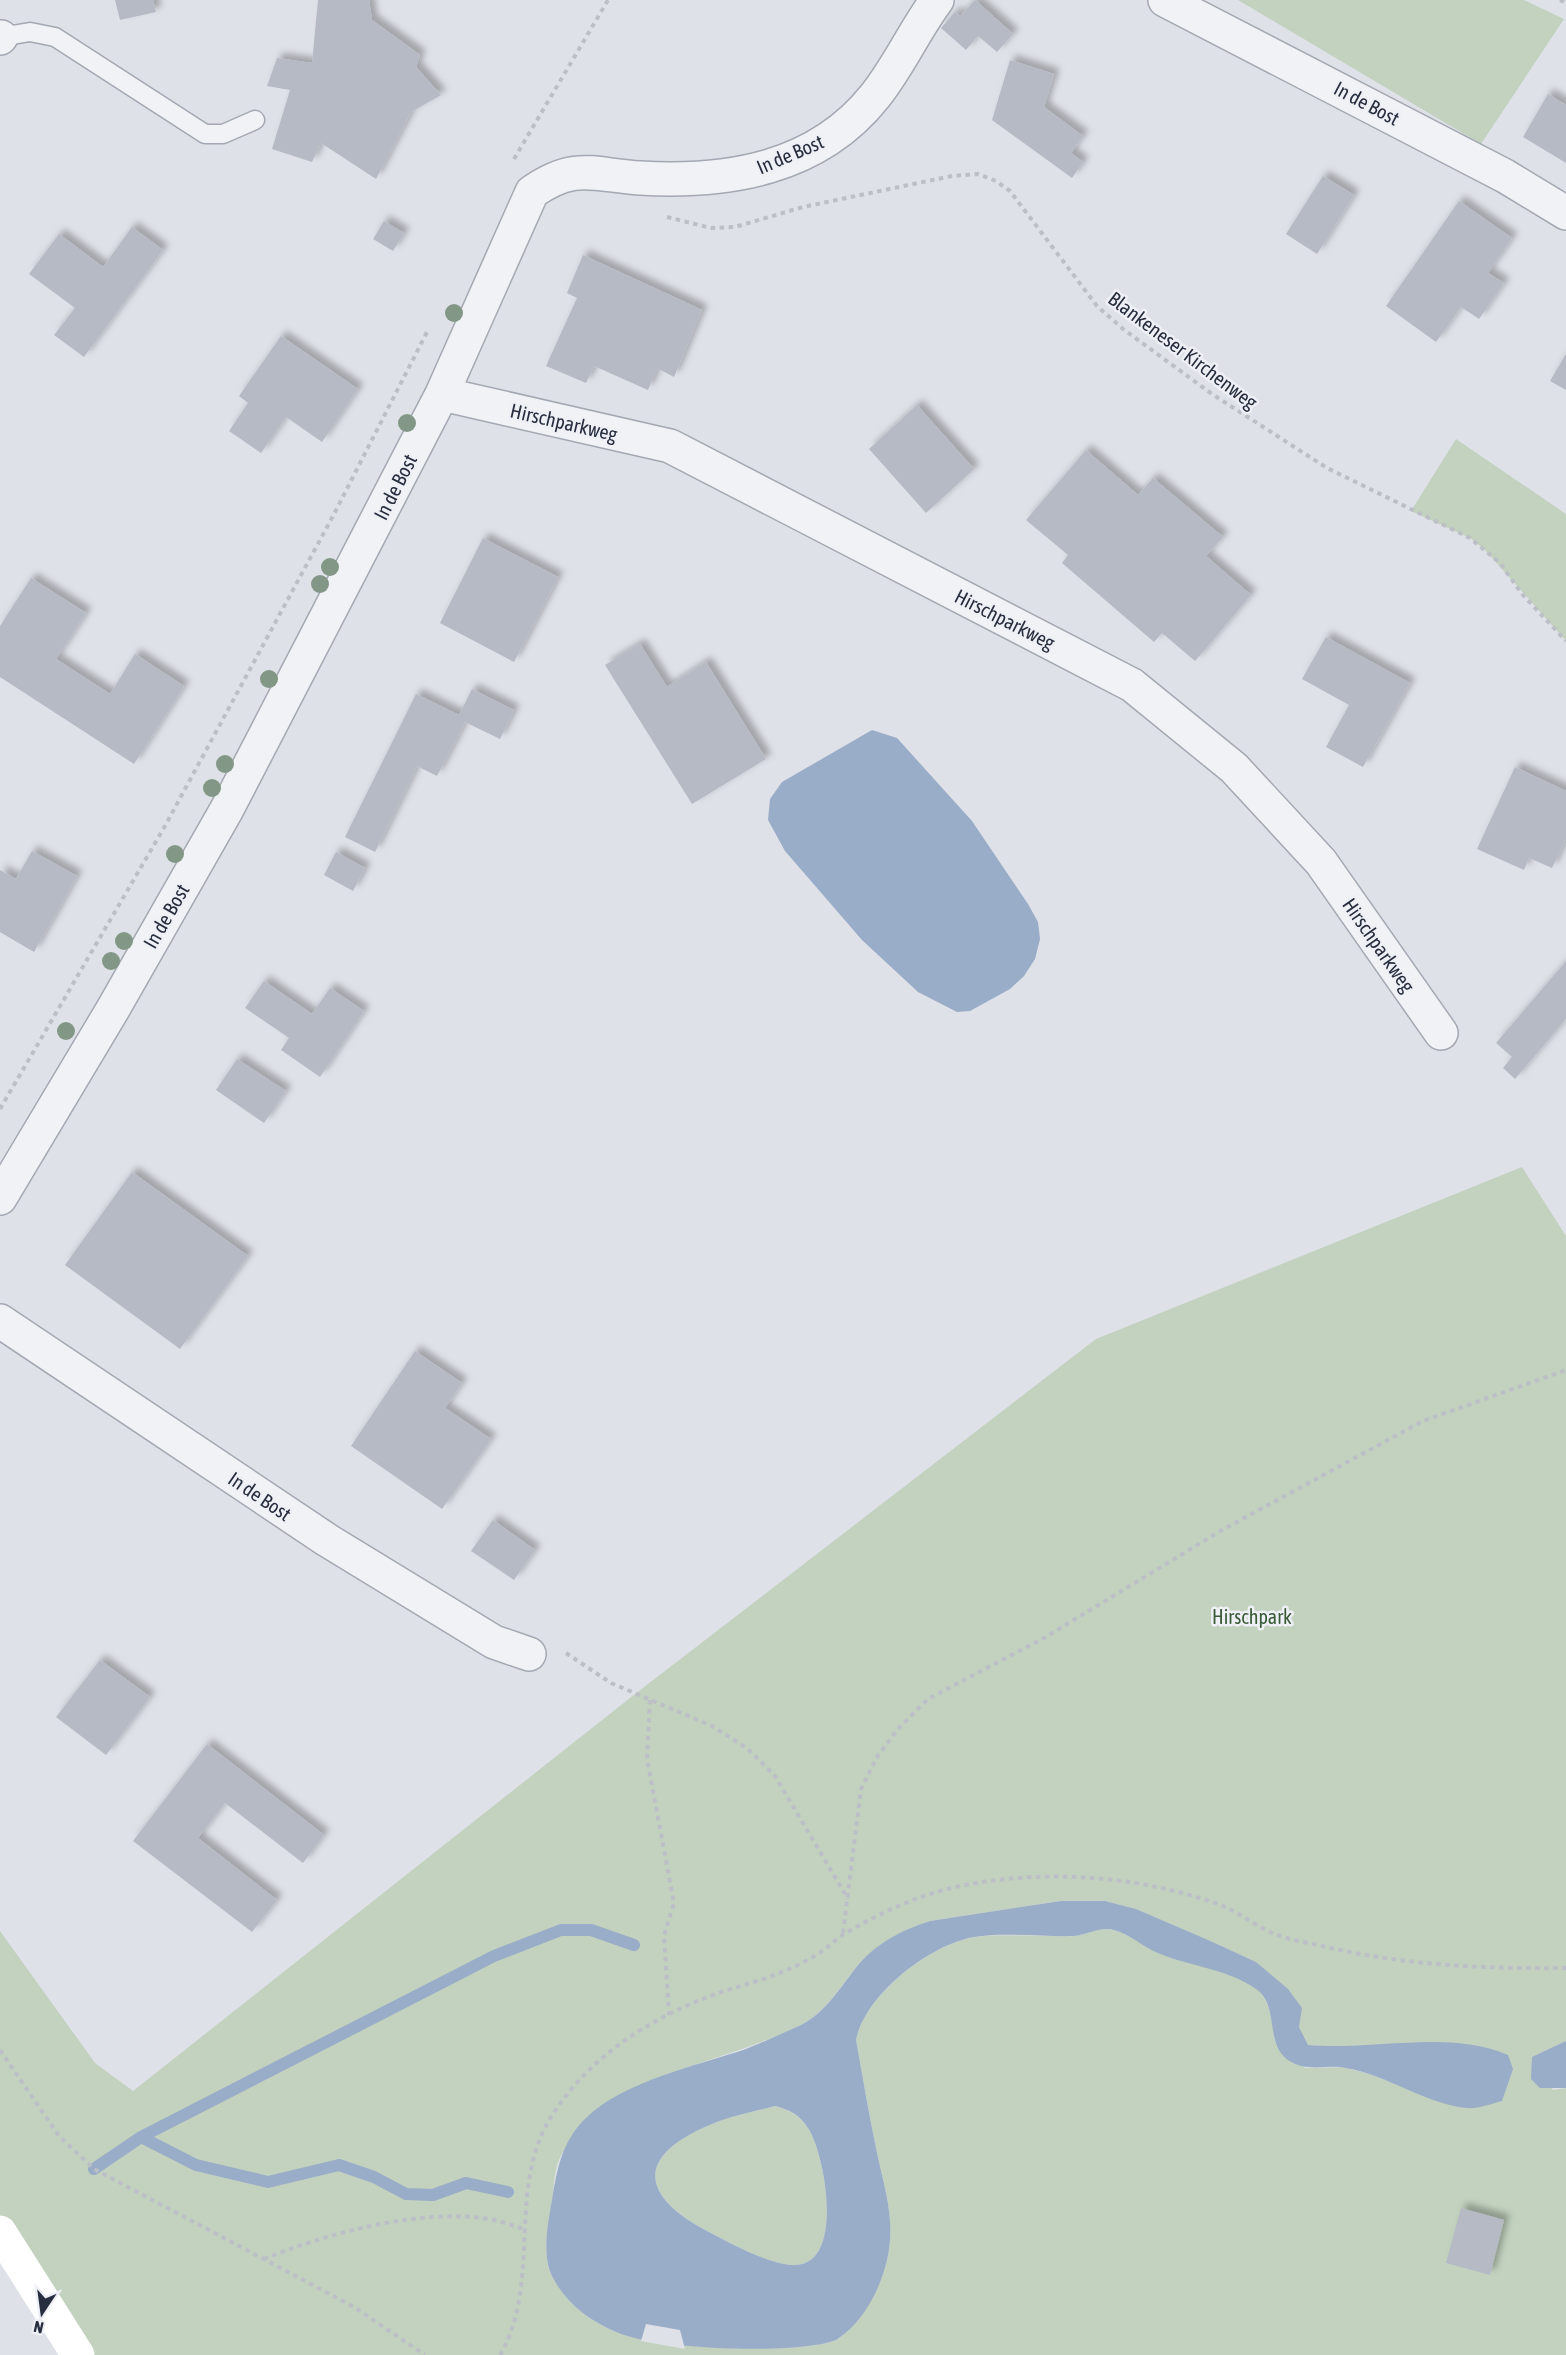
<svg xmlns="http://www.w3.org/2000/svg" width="1566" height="2355" font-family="'Asap Condensed',sans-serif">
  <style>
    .green { fill: #c2d2bf; fill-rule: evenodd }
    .water { fill: #99acc8; fill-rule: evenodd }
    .pier { fill: #dee1e8 }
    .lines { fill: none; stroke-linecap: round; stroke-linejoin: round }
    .stream { stroke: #99acc8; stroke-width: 12 }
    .building { fill: #b5bac5; filter: url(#shadow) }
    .service-casing { stroke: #a3a8b2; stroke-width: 21 }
    .minor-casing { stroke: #a3a8b2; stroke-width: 36 }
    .path { stroke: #bcbfc6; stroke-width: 4; stroke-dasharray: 4.5 4.5; stroke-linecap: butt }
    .service { stroke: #f1f2f6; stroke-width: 18 }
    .minor { stroke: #f1f2f6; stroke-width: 33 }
    .secondary { stroke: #fff; stroke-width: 33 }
    .tree { fill: #839786 }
    .labels { text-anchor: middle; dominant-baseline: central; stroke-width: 5; stroke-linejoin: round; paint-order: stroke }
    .street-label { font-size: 20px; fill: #272e3f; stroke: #eef0f5 }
    .park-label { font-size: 20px; fill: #385a35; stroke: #eef0f5 }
  </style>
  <defs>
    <filter id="shadow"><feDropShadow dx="5.5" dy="-5.5" stdDeviation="3" flood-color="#0004"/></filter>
  </defs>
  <rect width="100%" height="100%" fill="#dee1e8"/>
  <path class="green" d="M1238,0H1524L1564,19L1481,144Z
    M1456,439L1566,514V641L1485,550L1470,538L1411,511Z
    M1522,1167L1566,1236V2041L1532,2058L1553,2090L1566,2088V2355H94L0,2233V1931L95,2063L133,2091L635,1694L1096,1339ZM1061,1901H1105L1136,1909L1256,1962L1308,2045L1334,2047L1467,2108L1420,2094L1370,2074L1343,2067L1305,2068L1275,2042C1272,2025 1272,2005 1260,1992C1240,1971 1202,1966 1176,1958C1153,1952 1136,1937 1114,1930C1102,1926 1086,1935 1074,1936C1044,1937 1003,1933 974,1937C930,1945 865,1995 856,2040C863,2078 869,2116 877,2153C885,2190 896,2222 887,2260C880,2289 863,2322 836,2340C798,2355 657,2349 616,2332C590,2321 567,2303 553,2278C541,2257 548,2224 552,2201C554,2186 554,2166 562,2154C570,2141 593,2113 605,2104C613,2098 624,2094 632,2090C687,2063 747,2052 801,2025C825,2013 839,1988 855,1969C874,1945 902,1930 930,1921Z
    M775,2106C788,2109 800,2116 808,2128C825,2153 845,2263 796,2265C771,2266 730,2243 707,2231C644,2198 633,2159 705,2127C726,2117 752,2112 775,2106Z"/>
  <path class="water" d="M872,730L897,738L972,821L1028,904L1038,922L1040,939L1035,959L1024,976L1010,989L970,1011L957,1012L918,992L862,940L785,851L768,820L770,799L782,782Z
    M1061,1901H1105L1136,1909L1208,1940L1256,1962L1288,1989L1302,2008L1299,2027L1308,2045C1372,2051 1449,2029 1508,2055L1513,2069L1502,2101C1491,2104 1478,2109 1466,2108C1424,2103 1387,2075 1346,2068C1326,2064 1307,2073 1288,2060C1264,2043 1280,2005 1256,1989C1226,1968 1191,1967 1158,1953C1143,1947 1130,1934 1114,1930C1102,1926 1086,1935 1074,1936C1043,1937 1004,1932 974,1937C929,1945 865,1995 856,2040C863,2078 869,2116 877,2153C885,2190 896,2222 887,2260C880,2290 863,2323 836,2340C798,2355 656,2350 616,2332C590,2321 566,2303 553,2278C541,2256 548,2223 552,2200C557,2169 562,2141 586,2118C624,2081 696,2066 746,2049C764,2042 783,2033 801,2025C825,2013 839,1989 855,1969C874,1944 902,1930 930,1921ZM775,2106C788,2109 800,2115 808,2128C825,2153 845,2263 796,2265C771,2266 730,2243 707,2231C644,2198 633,2159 705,2127C726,2117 752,2112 775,2106Z
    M1566,2041V2088H1540L1531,2079L1532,2057Z"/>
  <path class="pier" d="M646,2324L680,2330L685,2349L641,2341Z"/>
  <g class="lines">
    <path class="stream" d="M141,2137L196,2165L268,2182L339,2165L374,2177L406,2194L433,2195L466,2183L508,2192
      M94,2169L141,2137L494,1956L561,1930H591L634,1945"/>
  </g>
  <path class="building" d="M115,0H153L156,12L120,20Z
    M318,0H369L372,20L420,55L416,67L441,95L411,112L376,179L321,143L312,162L272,149L290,90L267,86L277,58L312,63Z
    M975,0L1013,34L997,52L978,36L966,50L941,28L955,12L960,16Z
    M1010,60L1054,74L1044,107L1083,136L1071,153L1083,162L1072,178L992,120Z
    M1548,94L1566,105V163L1523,137Z
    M1323,176L1354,195L1317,254L1286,234Z
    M1459,201L1512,238L1488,273L1504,283L1479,319L1461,307L1436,342L1386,306Z
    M384,221L404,233L393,251L373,239Z
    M132,227L163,250L84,357L54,335L75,308L29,274L59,234L103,267Z
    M583,255L702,310L674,377L657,368L648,390L594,366L586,383L546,366L577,298L567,293Z
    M281,336L358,389L322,442L286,417L261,453L229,431L248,403L239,396Z
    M1566,354V390L1550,381Z
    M917,405L974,469L926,513L869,449Z
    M1086,450L1138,495L1153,478L1223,537L1206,556L1251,595L1195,661L1162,633L1154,642L1062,563L1068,555L1026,520Z
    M483,538L558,577L514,662L440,623Z
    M31,578L86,613L56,659L110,694L135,654L184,686L134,764L0,677V626Z
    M1326,637L1410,683L1363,767L1326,747L1349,705L1302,679Z
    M640,644L667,687L706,662L766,759L692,804L605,665Z
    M472,689L514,710L500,739L465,722L437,776L417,766L375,852L345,837L416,694L459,715Z
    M1515,767L1566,791V839L1552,868L1529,858L1524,870L1477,849Z
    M32,851L77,876L34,952L0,932V870L16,879Z
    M336,852L365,868L353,891L324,875Z
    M1566,961V1019L1515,1079L1503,1068L1512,1057L1496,1043Z
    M264,981L312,1014L330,988L364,1011L320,1077L281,1050L289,1038L245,1008Z
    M237,1059L286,1091L264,1123L216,1090Z
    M132,1172L248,1256L180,1349L65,1265Z
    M415,1351L462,1383L445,1408L491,1439L442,1509L351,1446Z
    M493,1520L535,1550L514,1580L471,1551Z
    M100,1660L150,1697L106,1755L56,1717Z
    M207,1744L324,1835L303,1863L225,1803L198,1838L277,1900L252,1932L133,1841Z
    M1461,2208L1504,2220L1490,2275L1446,2263Z"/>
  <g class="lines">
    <defs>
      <path id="service" d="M1,37L30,32L55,37L205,134H223L255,120"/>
      <path id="minor" d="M1165,0L1505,176L1566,213
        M0,38L1,37
        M442,394L670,446L1132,685L1234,768L1321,862L1441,1033
        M0,1198L113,1009L227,809L442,394L532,192C575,162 593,175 640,178C728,183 817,169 875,96C899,66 914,31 937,0
        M0,1321L327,1540L494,1642L529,1654"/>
    </defs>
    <use href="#service" class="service-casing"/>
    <use href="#minor" class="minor-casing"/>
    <path class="path" d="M1560,0L1566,3
      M514,159L608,0
      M667,217L711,228L735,227L803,207L952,176L978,174L996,181L1010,191L1097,306L1123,329L1212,394L1327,468L1470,538L1500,563L1522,594L1566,641
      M0,1109L165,826L333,516L427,332
      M566,1653L611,1683L712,1726L748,1749L775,1776L848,1899
      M650,1700L647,1759L674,1903L664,1936L669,2015
      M843,1933L861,1789L877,1757L898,1729L928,1699L1044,1638L1222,1530L1423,1421L1566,1370
      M0,2050L59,2136L94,2169L354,2307L425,2355
      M264,2259C328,2233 420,2208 489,2219C501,2221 513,2226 525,2229
      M500,2355C543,2282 505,2186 553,2114C591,2055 653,2016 719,1993C738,1986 758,1982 777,1974C793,1968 811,1959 825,1949C832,1944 838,1937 846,1933C883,1911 923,1893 965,1885C1048,1869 1139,1876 1218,1904C1237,1911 1254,1925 1272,1933C1286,1939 1303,1942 1318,1945C1399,1965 1483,1969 1566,1968"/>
    <use href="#service" class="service"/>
    <use href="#minor" class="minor"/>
    <path class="secondary" d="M0,2232L78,2355"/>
  </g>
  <g class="tree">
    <circle cx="454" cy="313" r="9"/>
    <circle cx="407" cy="423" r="9"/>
    <circle cx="330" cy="567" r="9"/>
    <circle cx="320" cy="584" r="9"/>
    <circle cx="269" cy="679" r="9"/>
    <circle cx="225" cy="764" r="9"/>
    <circle cx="212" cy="788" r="9"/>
    <circle cx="175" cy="854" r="9"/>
    <circle cx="124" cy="941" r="9"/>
    <circle cx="111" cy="961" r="9"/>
    <circle cx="66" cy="1031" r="9"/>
  </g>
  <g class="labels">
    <g class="street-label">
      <text transform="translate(1367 103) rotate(28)">In de Bost</text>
      <text transform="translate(790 154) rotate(-23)">In de Bost</text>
      <text transform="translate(1183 350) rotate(37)">Blankeneser Kirchenweg</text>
      <text transform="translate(564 422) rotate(13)">Hirschparkweg</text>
      <text transform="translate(395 487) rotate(-63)">In de Bost</text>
      <text transform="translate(1005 619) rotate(27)">Hirschparkweg</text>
      <text transform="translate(166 916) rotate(-60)">In de Bost</text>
      <text transform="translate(1379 945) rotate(55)">Hirschparkweg</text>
      <text transform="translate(260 1496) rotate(34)">In de Bost</text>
    </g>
    <g class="park-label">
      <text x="1252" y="1616">Hirschpark</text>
    </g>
  </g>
  <g transform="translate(42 2313) rotate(193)" stroke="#eef0f5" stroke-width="4.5" paint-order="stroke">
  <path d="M0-4.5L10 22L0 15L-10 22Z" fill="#272e3f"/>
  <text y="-9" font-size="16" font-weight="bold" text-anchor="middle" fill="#272e3f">N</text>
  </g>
</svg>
